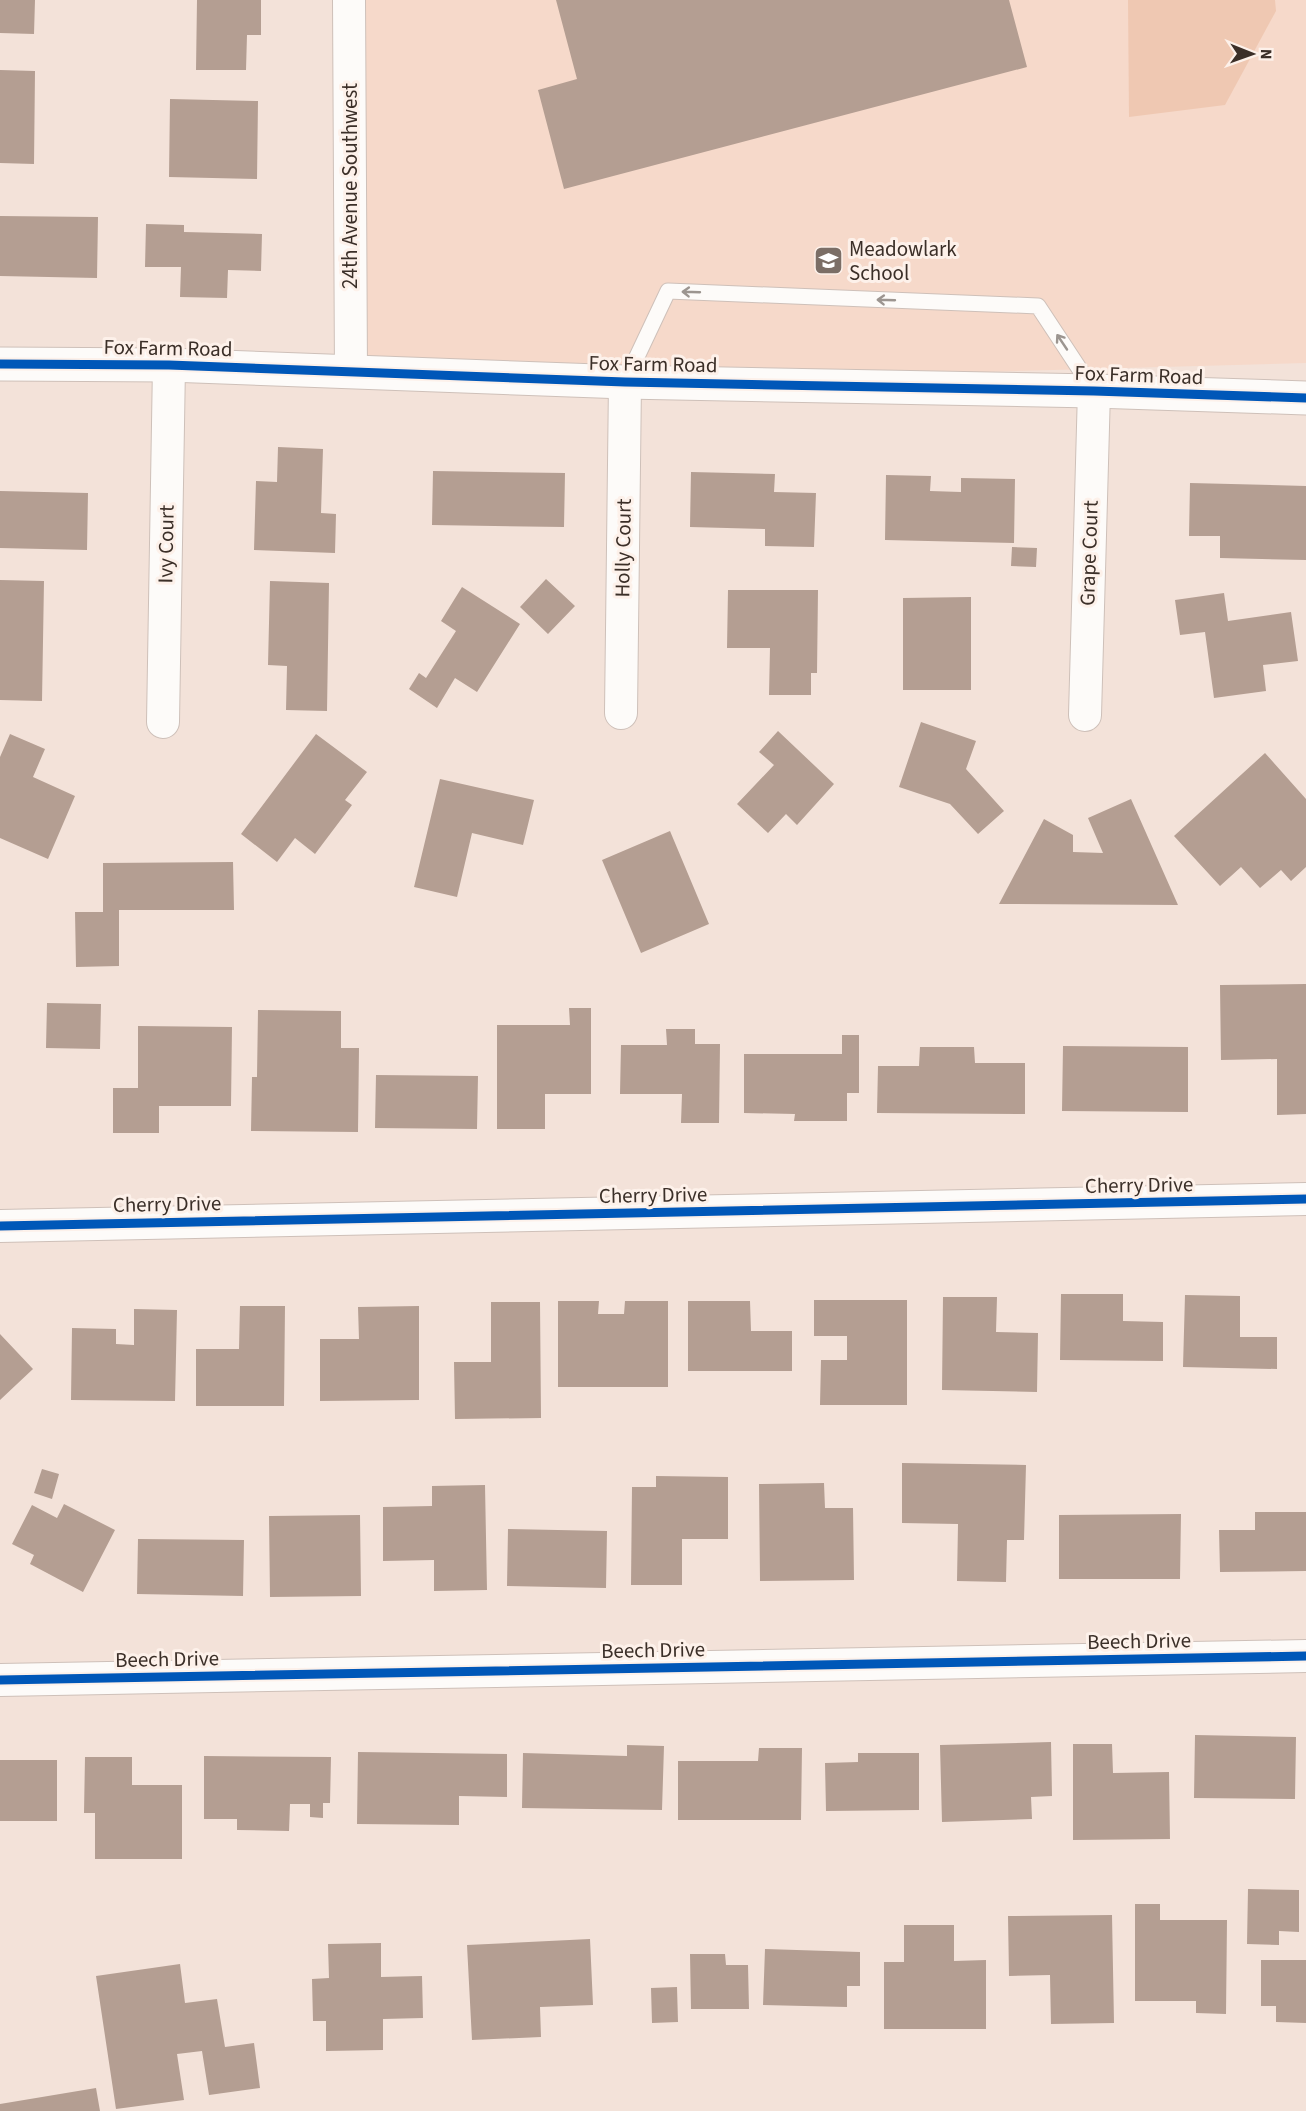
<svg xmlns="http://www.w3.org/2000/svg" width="1306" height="2111" font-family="'Source Sans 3',sans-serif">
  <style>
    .built { fill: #f6d9ca }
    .green { fill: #efc8b2 }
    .building { fill: #b49e92 }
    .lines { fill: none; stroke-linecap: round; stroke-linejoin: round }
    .lane-casing { stroke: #cec0b9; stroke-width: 17 }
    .street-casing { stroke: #cec0b9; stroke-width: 34 }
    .secondary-casing { stroke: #cec0b9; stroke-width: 35 }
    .lane { stroke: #fdfbf9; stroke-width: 15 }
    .street { stroke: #fdfbf9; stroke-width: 32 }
    .secondary { stroke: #fdfbf9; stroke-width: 33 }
    .cycleway-casing { stroke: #fdf1ea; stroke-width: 13 }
    .cycleway { stroke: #0057b8; stroke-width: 9 }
    .oneway { stroke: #9c9590 }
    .labels { text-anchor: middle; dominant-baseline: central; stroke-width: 6; stroke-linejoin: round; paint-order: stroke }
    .street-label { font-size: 21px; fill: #3b2f28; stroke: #fdf1ea }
    .poi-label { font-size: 21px; fill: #3b2f28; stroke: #fdf1ea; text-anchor: start }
  </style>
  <rect width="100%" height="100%" fill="#f3e2d9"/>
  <path class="built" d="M349,0H1306V363L625,382L351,372Z"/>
  <path class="green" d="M1128,0H1275L1276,11L1225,105L1129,117Z"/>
  <path class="building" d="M0,0H35L34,34L0,33Z
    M197,0H261V35H247L246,70H196Z
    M556,0H1009L1027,67L564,189L538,90L577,79Z
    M0,70L35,71L34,164L0,163Z
    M170,99L258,101L257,179L169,177Z
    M0,216L98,217L97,278L0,276Z
    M146,224L184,225V232L262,234L261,271L228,270L227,298L180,297L181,267H145Z
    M278,447L323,449L321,513L336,514L335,553L254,550L256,481L277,482Z
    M433,471L565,473L564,527L432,525Z
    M691,472L775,474L774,492L816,493L814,547L765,546V529L690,527Z
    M886,475L931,476L930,491L961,492V478L1015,479L1014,543L885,540Z
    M1190,483L1306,486V560L1220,558V536H1189Z
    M0,491L88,493L87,550L0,548Z
    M1012,547L1037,548L1036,567L1011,566Z
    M546,579L575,606L548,634L520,607Z
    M0,580L44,581L42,701L0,700Z
    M270,581L329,583L327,711L286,710L287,666L268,665Z
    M462,587L520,624L477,692L455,678L437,708L409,689L419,673L426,678L456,631L441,621Z
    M728,590H818L817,673H811V695H769L770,648H727Z
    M1224,593L1228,621L1291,612L1298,661L1263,665L1266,691L1214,698L1205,632L1180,635L1175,600Z
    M971,597V690H903V598Z
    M921,722L976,741L966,769L1004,811L978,834L950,804L899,787Z
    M778,731L834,784L797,825L786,814L768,833L737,804L774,765L759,752Z
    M10,734L45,749L33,777L75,796L48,859L0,838V757Z
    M316,734L367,772L345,800L352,805L315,854L295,838L277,862L241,834Z
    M1265,753L1306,799V867L1291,881L1281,870L1260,888L1241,867L1220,886L1174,836Z
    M440,779L534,800L523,845L472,833L457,897L414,887Z
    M1131,799L1178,905L999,904L1044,819L1073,835V852L1103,853L1088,818Z
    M670,831L709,924L641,953L602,860Z
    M233,862L234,910H119V966L76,967L75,912H103V863Z
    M1306,984V1114L1277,1115V1059L1221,1060L1220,985Z
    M47,1003L101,1004L100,1049L46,1048Z
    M569,1008H591V1094H545V1129H497V1025H570Z
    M258,1010L341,1011V1048H359L358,1132L251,1131L252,1077H257Z
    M138,1026L232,1027L231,1106H159V1133H113V1088H138Z
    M666,1029H695V1044H720L719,1123H681L682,1094H620L621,1045H667Z
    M842,1035H859V1093H847V1121H794L795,1114L744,1113V1054H842Z
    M1063,1046L1188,1047V1112L1062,1111Z
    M920,1047H974L975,1063H1025V1114L877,1113L878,1066H919Z
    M376,1075L478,1076L477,1129L375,1128Z
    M1061,1294H1123V1321L1163,1322V1361L1060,1360Z
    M1185,1295L1240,1296V1337H1277V1369L1183,1367Z
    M943,1297H997L996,1332L1038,1333L1037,1392L942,1390Z
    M814,1300H907V1405H820L821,1360H847V1336H814Z
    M558,1301H599L598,1314H624L625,1301H668V1387H558Z
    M688,1301H750L751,1331H792V1371H688Z
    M491,1302H540L541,1418L455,1419L454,1362H491Z
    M240,1306H285L284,1406H196V1349H239Z
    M419,1306V1400L320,1401V1339H359L358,1307Z
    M134,1309L177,1310L175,1401L71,1400L72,1328L116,1329V1344L134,1345Z
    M0,1334L33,1369L0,1400Z
    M902,1463L1026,1465L1024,1540H1007L1006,1582L957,1581L958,1524L902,1523Z
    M42,1469L59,1474L52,1499L34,1493Z
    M656,1476L728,1477V1539H682V1585H631L632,1487H656Z
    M824,1483L825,1508H853L854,1580L760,1581L759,1484Z
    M485,1485L487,1590L434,1591V1560L383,1561V1507L432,1506V1486Z
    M64,1504L115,1530L83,1592L30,1564L34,1555L12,1544L32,1505L57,1518Z
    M1255,1512H1306V1571L1220,1572L1219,1530H1255Z
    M1181,1514L1180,1579H1059V1515Z
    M360,1515L361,1596L270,1597L269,1516Z
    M508,1529L607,1531L606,1588L507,1586Z
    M138,1539L244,1540L243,1596L137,1594Z
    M1195,1735L1296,1737L1295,1799L1194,1798Z
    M1051,1742L1052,1796L1031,1797L1032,1819L942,1822L940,1745Z
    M1073,1744H1112L1113,1773L1169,1772L1170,1839L1073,1840Z
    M627,1745L664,1746L662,1810L522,1808L523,1753L627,1756Z
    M759,1748H802L801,1820H678V1761H758Z
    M358,1752L507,1754V1797L459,1796V1825L357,1824Z
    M858,1753H919V1810L826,1811L825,1763L858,1762Z
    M204,1756L331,1757L330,1803H323V1818L310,1817V1804H290L289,1831L237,1830V1819H204Z
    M85,1757H132V1785H182V1859H95V1813H84Z
    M0,1760H57V1821H0Z
    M1248,1889L1299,1890V1932L1279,1931V1945L1247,1944Z
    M1135,1904H1160V1920H1227L1226,2014L1196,2013V2001H1135Z
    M1112,1915L1114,2023L1051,2024L1050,1975L1009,1976L1008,1916Z
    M904,1925H954V1961L986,1960V2029H884V1962H904Z
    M590,1939L593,2005L540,2007L541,2037L472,2040L467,1945Z
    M381,1943V1977L422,1976L423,2018L383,2019V2050L326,2051V2021H313L312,1979L329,1978L328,1944Z
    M765,1949L860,1952V1986H847V2007L763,2005Z
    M690,1954H725L726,1965H748L749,2009H691Z
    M1261,1960H1306V2023L1276,2022V2006H1261Z
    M180,1964L185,2003L217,1999L225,2047L254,2043L260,2088L209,2095L202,2051L177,2054L184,2100L116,2109L96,1976Z
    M677,1987L678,2022L652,2023L651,1988Z
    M96,2088L100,2111H0V2104Z"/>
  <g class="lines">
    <defs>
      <path id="lane" d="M625,382L668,291L1038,306L1094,391"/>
      <path id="street" d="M349,0L351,372
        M621,713L625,382
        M1085,715L1094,391
        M163,722L169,365
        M0,1226L1306,1199
        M0,1680L1306,1656"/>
      <path id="secondary" d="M0,364L169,365L625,382L1094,391L1306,398"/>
    </defs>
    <use href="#lane" class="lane-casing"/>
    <use href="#street" class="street-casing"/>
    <use href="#secondary" class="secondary-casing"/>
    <use href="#lane" class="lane"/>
    <use href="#street" class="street"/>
    <use href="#secondary" class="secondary"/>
    <defs>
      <path id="cycleway" d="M0,364L169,365L625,382L1094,391L1306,398
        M0,1226L1306,1199
        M0,1680L1306,1656"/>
    </defs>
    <use href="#cycleway" class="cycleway-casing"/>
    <use href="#cycleway" class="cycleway"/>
  </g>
  <defs><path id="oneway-shaft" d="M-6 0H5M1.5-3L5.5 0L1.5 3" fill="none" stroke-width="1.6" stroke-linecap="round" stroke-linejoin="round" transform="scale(1.5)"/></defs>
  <g class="oneway">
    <use href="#oneway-shaft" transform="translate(691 292) rotate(-178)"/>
    <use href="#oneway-shaft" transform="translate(886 300) rotate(-178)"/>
    <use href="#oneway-shaft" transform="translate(1062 342) rotate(-124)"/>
  </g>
  <defs>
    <symbol id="school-square" viewBox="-11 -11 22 22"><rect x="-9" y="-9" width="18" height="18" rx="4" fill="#7b6e66" stroke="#fdf1ea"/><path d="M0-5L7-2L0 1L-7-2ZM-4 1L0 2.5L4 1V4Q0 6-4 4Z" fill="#fff"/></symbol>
  </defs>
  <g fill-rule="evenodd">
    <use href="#school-square" x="812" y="244" width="33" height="33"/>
  </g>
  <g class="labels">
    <g class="street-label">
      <text transform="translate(350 186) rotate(-90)">24th Avenue Southwest</text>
      <text transform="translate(168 348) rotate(1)">Fox Farm Road</text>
      <text transform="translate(653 364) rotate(1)">Fox Farm Road</text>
      <text transform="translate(1139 375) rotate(2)">Fox Farm Road</text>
      <text transform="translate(166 544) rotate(-89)">Ivy Court</text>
      <text transform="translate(623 548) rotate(-89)">Holly Court</text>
      <text transform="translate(1089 553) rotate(-88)">Grape Court</text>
      <text transform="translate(1139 1185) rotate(-1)">Cherry Drive</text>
      <text transform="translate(653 1195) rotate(-1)">Cherry Drive</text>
      <text transform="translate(167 1204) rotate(-1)">Cherry Drive</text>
      <text transform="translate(1139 1641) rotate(-1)">Beech Drive</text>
      <text transform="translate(653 1650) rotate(-1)">Beech Drive</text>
      <text transform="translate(167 1659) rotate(-1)">Beech Drive</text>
    </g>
    <g class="poi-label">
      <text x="849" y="249">Meadowlark<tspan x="849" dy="24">School</tspan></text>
    </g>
  </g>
  <g transform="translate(1252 54) rotate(91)" stroke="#fdf1ea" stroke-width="4.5" paint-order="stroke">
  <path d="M0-4.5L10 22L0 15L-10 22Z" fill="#3b2f28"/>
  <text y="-9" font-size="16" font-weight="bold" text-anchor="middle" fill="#3b2f28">N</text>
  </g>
</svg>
